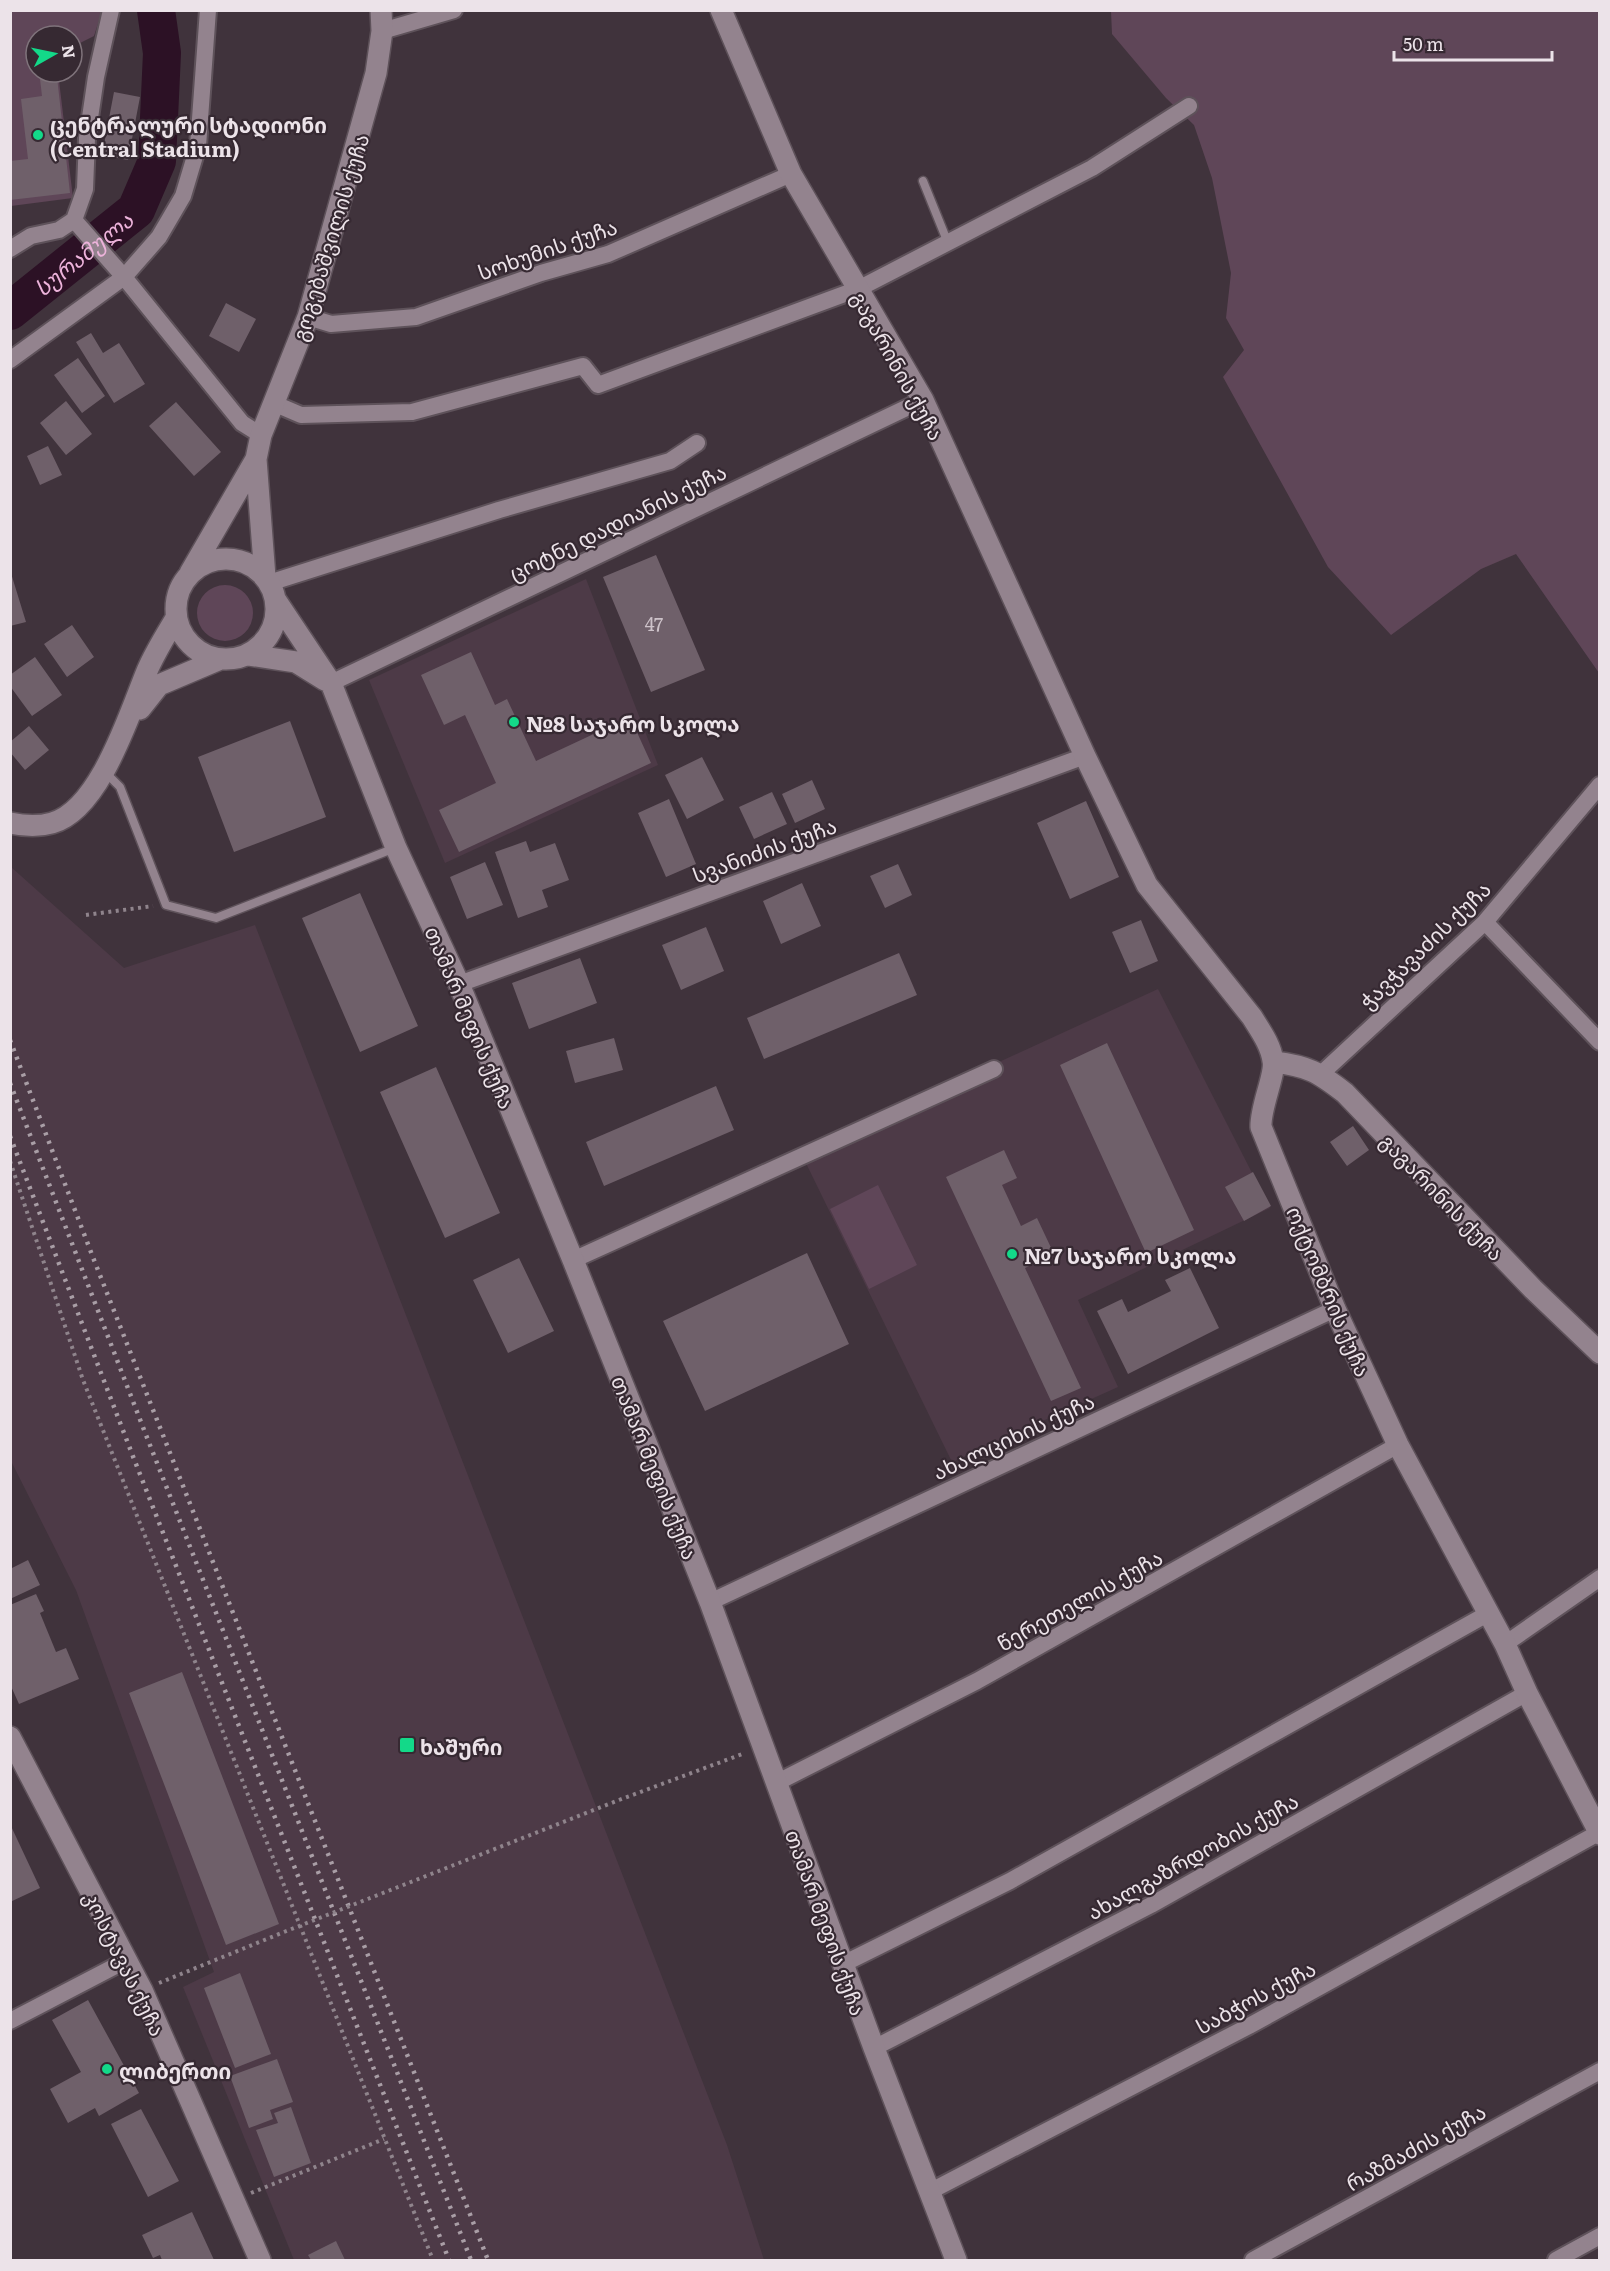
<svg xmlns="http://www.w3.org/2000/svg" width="1610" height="2271" font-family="Literata,'Noto Sans Georgian',serif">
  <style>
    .built { fill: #4d3a47 }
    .green { fill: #5f4658 }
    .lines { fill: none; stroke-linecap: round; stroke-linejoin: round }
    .river { stroke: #2c1125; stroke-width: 38 }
    .building { fill: #6f606a }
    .service-casing { stroke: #5e525a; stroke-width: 11 }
    .minor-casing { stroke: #5e525a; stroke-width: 20 }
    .tertiary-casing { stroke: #5e525a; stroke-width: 24 }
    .path { stroke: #8f848c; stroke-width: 4; stroke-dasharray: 3 4.5; stroke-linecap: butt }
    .service { stroke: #93838e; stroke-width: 8 }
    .minor { stroke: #93838e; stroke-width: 16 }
    .tertiary { stroke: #93838e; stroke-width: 21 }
    .rail { stroke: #a99ea6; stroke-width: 4.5; stroke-dasharray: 3 6; stroke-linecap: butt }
    .path-bridge { stroke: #8f848c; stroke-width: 4; stroke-dasharray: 3 4.5; stroke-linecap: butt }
    .poi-dot { fill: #13d989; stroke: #362932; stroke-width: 2 }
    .labels { text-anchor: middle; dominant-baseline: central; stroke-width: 4.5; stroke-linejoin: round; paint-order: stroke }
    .number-label { font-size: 18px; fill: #cdc2c9 }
    .poi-label { font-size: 21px; font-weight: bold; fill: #ece3e9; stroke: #362932; text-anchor: start }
    .street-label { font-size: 21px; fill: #ece3e9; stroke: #362932 }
    .water-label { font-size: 22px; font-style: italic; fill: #edb3db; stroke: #362932 }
  </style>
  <rect width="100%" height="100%" fill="#40333c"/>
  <path class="built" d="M586,579L658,765L445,863L369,680Z
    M11,867L124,968L255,925L727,2145L764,2260H294L183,1987L214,1972L76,1590L11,1461Z
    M1158,989L1270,1208L1078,1300L1118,1387L952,1462L801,1153Z"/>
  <path class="green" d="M10,11H102L94,36L72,47V36H36V72H58L73,198L11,206Z
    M1111,11H1599V673L1516,554L1481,569L1391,635L1328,567L1223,377L1244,350L1226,318L1231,273L1212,178L1194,125L1166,98L1112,34Z
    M197 613a28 28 0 1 1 56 0a28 28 0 1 1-56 0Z
    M878,1185L917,1265L869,1289L830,1209Z"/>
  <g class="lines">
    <path class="river" id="s1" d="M10,311L136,210L157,161L162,53L156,10"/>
  </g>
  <path class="building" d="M57,77L70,193L10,200V161L28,159L21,99L42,96L40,79Z
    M114,92L140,97L128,160L102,155Z
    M226,303L256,319L239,352L209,336Z
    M91,333L103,353L119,343L145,384L114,403L76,342Z
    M78,358L105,396L82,413L54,375Z
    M66,401L92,434L66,455L40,423Z
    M176,402L221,452L194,476L149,426Z
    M48,446L62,475L40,485L27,456Z
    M656,555L705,670L651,692L603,577Z
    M10,570L26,622L10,626Z
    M72,625L94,657L67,677L44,644Z
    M471,652L495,705L507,699L536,761L630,717L651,763L459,852L439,810L496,783L465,715L444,725L421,675Z
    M35,657L62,695L32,716L10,686V675Z
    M290,721L326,817L234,852L198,757Z
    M29,726L49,750L25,770L10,752V742Z
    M702,757L724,800L687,819L665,775Z
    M812,780L825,809L795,823L782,794Z
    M772,792L787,824L754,839L739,807Z
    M669,799L696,864L666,877L638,813Z
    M1086,801L1119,877L1070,899L1037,823Z
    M526,841L530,852L555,843L569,880L542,890L548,907L518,918L495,852Z
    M485,862L503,905L467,919L450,877Z
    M898,864L912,895L885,908L870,876Z
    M802,883L821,926L781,944L763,901Z
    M360,893L418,1026L360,1052L302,918Z
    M1141,920L1158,961L1130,973L1112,932Z
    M706,927L724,971L681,990L662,945Z
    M899,953L917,995L764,1059L747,1018Z
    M580,958L597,1003L529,1029L512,983Z
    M614,1038L623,1070L575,1083L566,1051Z
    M1107,1043L1194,1230L1146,1253L1060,1065Z
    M436,1067L500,1213L445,1238L380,1092Z
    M716,1086L734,1130L604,1186L586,1142Z
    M1353,1126L1369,1150L1347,1166L1330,1142Z
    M1004,1150L1017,1178L1002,1185L1021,1226L1037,1218L1054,1254L1025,1268L1081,1388L1051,1401L946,1177Z
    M1253,1172L1271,1206L1244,1221L1225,1187Z
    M807,1253L849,1344L705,1411L663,1321Z
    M519,1258L554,1331L508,1353L473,1280Z
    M1190,1268L1219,1328L1128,1374L1097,1311L1122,1299L1128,1312L1171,1291L1165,1280Z
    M28,1560L40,1585L10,1599V1569Z
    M36,1594L44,1611L40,1613L56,1652L66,1648L79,1679L19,1704L10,1684V1605Z
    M182,1672L279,1924L226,1945L129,1693Z
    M10,1824L40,1888L10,1902Z
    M240,1973L271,2054L235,2068L204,1988Z
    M88,2000L139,2093L99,2116L95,2108L68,2123L50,2089L81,2072L52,2020Z
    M277,2059L293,2102L270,2110L273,2119L249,2128L230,2076Z
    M291,2107L311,2163L274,2177L256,2130L278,2123L274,2113Z
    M141,2109L179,2181L148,2197L111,2124Z
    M192,2212L214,2260H162L160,2255L153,2258L142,2235Z
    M336,2241L345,2260H311L308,2255Z"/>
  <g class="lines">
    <defs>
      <path id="service" d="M923,181L948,243
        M105,772L120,787L166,905L216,918L395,848"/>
      <path id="minor" d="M382,31L454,10
        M74,220L85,189L87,138L96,77L111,10
        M10,249L31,236L59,230L74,220L124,277L242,423L261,435
        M308,317L331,324L416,317L541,273L608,254L791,174
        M10,360L124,277L159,237L183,196L198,146L208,10
        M273,403L301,415L412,412L583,366L598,385L858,289L1092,168L1189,106
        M269,583L499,510L670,461L697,443
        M331,683L923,400
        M1485,922L1600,1042
        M459,984L1085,756
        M1321,1074L1485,922L1600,785
        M573,1260L994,1069
        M710,1602L1335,1309
        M1505,1644L1600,1578
        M776,1783L977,1681L1398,1445
        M843,1964L1010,1881L1489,1613
        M10,2021L127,1960
        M874,2048L1151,1905L1527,1693
        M929,2192L1249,2026L1600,1832
        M1253,2260L1600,2071
        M1556,2260L1600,2236"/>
      <path id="tertiary" d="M721,10L791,174L923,400L1085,756L1147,885L1252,1017C1260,1030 1271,1045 1273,1061C1276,1074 1260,1107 1261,1127L1335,1309L1398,1445L1505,1644L1527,1693L1600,1834
        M176 609a50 50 0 1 1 100 0a50 50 0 1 1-100 0Z
        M190,573L256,459
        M265,577L256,459L261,435L308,317L376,73L382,31L381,10
        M275,599L331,683L396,848L459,984L573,1260L710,1602L874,2048L956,2260
        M249,655L296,662L325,680
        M140,709L159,685L218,660
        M10,823C24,826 38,827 52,823C100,810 130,712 147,671C155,652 166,635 176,618
        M1274,1062C1308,1066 1318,1072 1345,1093L1533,1289L1600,1353
        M10,1737L142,1990L260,2260"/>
    </defs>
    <use href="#service" class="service-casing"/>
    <use href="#minor" class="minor-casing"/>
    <use href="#tertiary" class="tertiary-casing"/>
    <path class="path" d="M86,915L153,906
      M10,1161L83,1380L433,2260
      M619,1800L745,1753
      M159,1983L284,1932
      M251,2193L384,2139"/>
    <use href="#service" class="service"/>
    <use href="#minor" class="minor"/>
    <use href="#tertiary" class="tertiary"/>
    <path class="rail" d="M10,1040L94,1260L488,2260
      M10,1083L146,1435L471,2260
      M10,1136L134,1459L449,2260"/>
    <path class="path-bridge" d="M284,1932L619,1800"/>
  </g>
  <g class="poi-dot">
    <circle cx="38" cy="135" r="6"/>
    <circle cx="514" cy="722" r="6"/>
    <circle cx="1012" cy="1254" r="6"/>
    <rect x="399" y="1737" width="16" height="16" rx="3"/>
    <circle cx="107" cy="2069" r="6"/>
  </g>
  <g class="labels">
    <g class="number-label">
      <text x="654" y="623">47</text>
    </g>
    <g class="poi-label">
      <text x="50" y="123">ცენტრალური სტადიონი<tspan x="50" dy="24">(Central Stadium)</tspan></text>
      <text x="526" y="722">№8 საჯარო სკოლა</text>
      <text x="1024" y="1254">№7 საჯარო სკოლა</text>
      <text x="420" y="1745">ხაშური</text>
      <text x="119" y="2069">ლიბერთი</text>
    </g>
    <g class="street-label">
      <text transform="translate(329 237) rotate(-73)">გოგებაშვილის ქუჩა</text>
      <text transform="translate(547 248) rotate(-19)">სოხუმის ქუჩა</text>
      <text transform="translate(899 365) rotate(61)">გაგარინის ქუჩა</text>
      <text transform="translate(617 521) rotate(-26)">ცოტნე დადიანის ქუჩა</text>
      <text transform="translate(764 849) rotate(-20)">სვანიძის ქუჩა</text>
      <text transform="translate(1424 944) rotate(-44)">ჭავჭავაძის ქუჩა</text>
      <text transform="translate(471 1017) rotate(67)">თამარ მეფის ქუჩა</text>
      <text transform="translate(1443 1196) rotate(46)">გაგარინის ქუჩა</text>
      <text transform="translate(1330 1291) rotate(67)">ოქტომბრის ქუჩა</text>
      <text transform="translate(1013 1435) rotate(-25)">ახალციხის ქუჩა</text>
      <text transform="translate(656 1467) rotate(68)">თამარ მეფის ქუჩა</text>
      <text transform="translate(1079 1599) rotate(-29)">წერეთელის ქუჩა</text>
      <text transform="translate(1192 1855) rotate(-29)">ახალგაზრდობის ქუჩა</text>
      <text transform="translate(827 1922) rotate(70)">თამარ მეფის ქუჩა</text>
      <text transform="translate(126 1963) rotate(64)">კოსტავას ქუჩა</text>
      <text transform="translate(1255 1996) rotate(-28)">საბჭოს ქუჩა</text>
      <text transform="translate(1415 2146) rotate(-29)">რაზმაძის ქუჩა</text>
    </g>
    <g class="water-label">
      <text stroke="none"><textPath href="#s1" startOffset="93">სურამულა</textPath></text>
    </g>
  </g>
  <rect width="1610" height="2271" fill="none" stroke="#ece3e9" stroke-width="24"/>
  <g transform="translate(54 54) rotate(81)"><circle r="28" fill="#362932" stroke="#7f737b" stroke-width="1.5"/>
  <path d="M0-4.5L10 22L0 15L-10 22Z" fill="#13d989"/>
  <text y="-9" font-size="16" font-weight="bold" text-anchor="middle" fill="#ece3e9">N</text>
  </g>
  <path d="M1394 51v9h158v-9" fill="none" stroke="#ece3e9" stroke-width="3"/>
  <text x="1403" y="51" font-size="18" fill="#ece3e9" stroke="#362932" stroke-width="4.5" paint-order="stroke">50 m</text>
</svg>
